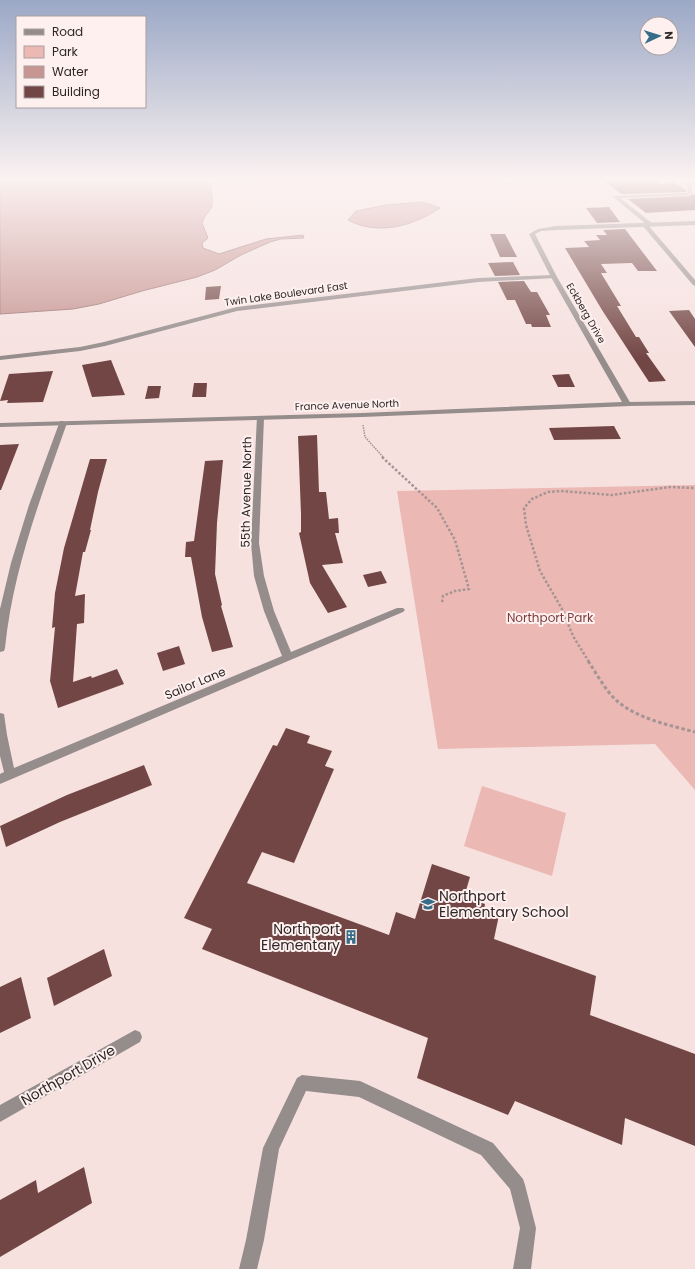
<svg xmlns="http://www.w3.org/2000/svg" width="695" height="1269" font-family="Poppins,sans-serif">
  <style>
    .green { fill: #ebb8b4 }
    .water { fill: #c79592; stroke: #997472 }
    .building { fill: #724644 }
    .lines { fill: none; stroke-linecap: round; stroke-linejoin: round }
    .path-far2 { stroke: #a49493; stroke-width: 1.5; stroke-dasharray: 1.5 1; stroke-linecap: butt }
    .path-far1 { stroke: #a49493; stroke-width: 2.5; stroke-dasharray: 2.5 2; stroke-linecap: butt }
    .path { stroke: #a49493; stroke-width: 3; stroke-dasharray: 3.5 2.5; stroke-linecap: butt }
    .service { fill: #958c8c; fill-rule: evenodd }
    .minor { fill: #958c8c; fill-rule: evenodd }
    .tertiary { fill: #958c8c; fill-rule: evenodd }
    .labels { text-anchor: middle; dominant-baseline: central; stroke-width: 4; stroke-linejoin: round; paint-order: stroke }
    .far-street-label { font-size: 10px; fill: #2e2626; stroke: #fdf0ef }
    .street-label { font-size: 12px; fill: #2e2626; stroke: #fdf0ef }
    .park-label { font-size: 12px; fill: #7f3e3c; stroke: #fdf0ef }
    .near-poi-label { font-size: 14px; fill: #2e2626; stroke: #fdf0ef; text-anchor: start }
    .near-street-label { font-size: 14px; fill: #2e2626; stroke: #fdf0ef }
  </style>
  <rect width="100%" height="100%" fill="#f6e1df"/>
  <path class="green" d="M695,485V790L655,744L438,749L397,491Z
    M482,786L566,813L552,876L464,846Z"/>
  <path class="water" d="M0,180H209C211,185 213,201 212,206C210,211 204,216 202,223L208,238L202,243L203,248L219,254L266,239L303,235L304,238L281,239L270,242L241,255L215,270L197,277L142,291L99,304L73,309L0,314Z
    M423,202L440,208C413,226 378,236 348,220L356,211L386,205Z"/>
  <path class="building" d="M603,180H655L660,184L674,182L686,190V192L621,194Z
    M693,194L695,195V210L646,213L628,199L689,196Z
    M609,207L620,222L597,223L586,208Z
    M625,229L657,271H638L632,263L601,264L607,273H601L621,306H617L636,337H639L649,353H646L666,381L649,382L602,310L565,248L589,247L584,241L600,240L596,235H607L603,230Z
    M490,234H505L517,257H500Z
    M513,262L520,275L495,276L488,263Z
    M524,281L531,292H537L550,315H546L551,327H532L531,324H526L515,300H507L498,282Z
    M221,286L219,299L205,300L206,287Z
    M689,310L695,319V347L669,311Z
    M111,360L125,395L92,397L82,365Z
    M53,371L43,402L7,403L8,400L0,401L9,374Z
    M569,374L575,387H558L552,375Z
    M194,383H207L206,397H192Z
    M148,386H161L159,398L145,399Z
    M614,426L621,439L554,440L549,428Z
    M317,435L319,492H326L329,519L338,518L339,533H335L343,563L322,565L347,607L328,613L310,583L299,533L301,532V514L298,436Z
    M19,444L1,490H0V445Z
    M90,459H107L98,492L90,530H91L85,552H83L75,596L85,594L84,623L77,624L73,682L91,676L92,678L117,669L124,684L58,708L50,681L55,627L52,628L55,593L64,548Z
    M223,460L217,523L215,574L222,605L221,606L233,647L212,652L202,617L191,557H185L186,542L194,541L205,461Z
    M381,571L387,583L368,587L363,575Z
    M179,646L185,664L163,671L157,653Z
    M286,728L310,736L307,743L332,751L325,766L334,769L294,863L262,852L247,883L389,935L396,912L415,919L432,864L470,877L464,897L485,904L484,909L499,915L494,939L596,976L590,1015L695,1054V1146L625,1118L622,1145L515,1101L508,1115L417,1078L428,1038L202,949L212,929L184,918L273,745L277,746Z
    M144,765L152,785L60,822L6,847L0,826L67,795Z
    M104,949L112,976L54,1006L47,978Z
    M21,977L31,1018L0,1033V987Z
    M84,1167L92,1203L0,1257V1200L36,1180L38,1193Z"/>
  <g class="lines">
    <path class="path-far2" d="M363,425L365,437L384,458"/>
    <path class="path-far1" d="M382,457L437,508L455,540L469,589L455,591L443,596L442,603
      M589,662L573,636L562,609L540,571L526,525L524,508L532,499L548,492L561,491L612,495L670,487L695,488"/>
    <path class="path" d="M588,661C597,674 605,690 617,701C638,719 669,725 695,732"/>
    <path class="service" d="M302,1075L360,1081L493,1143L523,1179L525,1185L536,1228L531,1269H513L520,1228L510,1189L481,1155L359,1097L306,1091L279,1149L264,1240L257,1269H239L246,1240L263,1148L297,1078Z"/>
    <path class="minor" d="M695,180V182L691,183L692,193L689,195L620,198L653,224V226L648,225L695,280V286L693,285L642,225L646,224L613,197L615,196L688,193L686,182Z
      M554,275L557,277L556,278L478,282L237,311L105,346L80,351L0,360V356L80,347L104,342L237,307L478,278Z
      M695,401V405L627,406L623,404L627,402Z
      M257,416H263L264,418L259,543L264,576L274,611L291,652L397,608H403L405,610L403,612L0,784V774L4,772L0,756V713L4,714L7,735L14,768L282,656L264,611L254,576L251,543Z
      M60,421H63L67,423C41,497 13,569 5,648L4,651L0,652V609L11,563L29,505Z
      M135,1030L140,1032L142,1037L140,1042L0,1122V1105Z"/>
    <path class="tertiary" d="M695,221V225L556,230L541,231L535,234L557,277L631,404L630,406L362,417L0,427V423L362,413L622,402L551,277L529,234L538,229L556,226Z"/>
  </g>
  <linearGradient id="sky" x2="0" y2="1"><stop stop-color="#9ba8c6"/><stop offset="0.5" stop-color="#fbf2f1"/><stop offset="1" stop-color="#fbf2f1" stop-opacity="0"/></linearGradient>
  <rect width="695" height="358" fill="url(#sky)"/>
  <defs>
    <symbol id="school-bare" viewBox="-9 -9 18 18"><path d="M0-5L7-2L0 1L-7-2ZM-4 1L0 2.5L4 1V4Q0 6-4 4Z" fill="#376d88" stroke="#fdf0ef" stroke-width="2.5" paint-order="stroke"/></symbol>
    <symbol id="building-bare" viewBox="-9 -9 18 18"><path d="M-4-6H4V6H1V3H-1V6H-4ZM-2.5-4.3h1.7v1.8h-1.7ZM.8-4.3h1.7v1.8H.8ZM-2.5-1h1.7V.8h-1.7ZM.8-1h1.7V.8H.8Z" fill="#376d88" stroke="#fdf0ef" stroke-width="2.5" paint-order="stroke"/></symbol>
  </defs>
  <g fill-rule="evenodd">
    <use href="#school-bare" x="418" y="894" width="20" height="20"/>
    <use href="#building-bare" x="341" y="927" width="20" height="20"/>
  </g>
  <g class="labels">
    <g class="far-street-label">
      <text transform="translate(286 294) rotate(-8)">Twin Lake Boulevard East</text>
      <text transform="translate(586 313) rotate(60)">Eckberg Drive</text>
      <text transform="translate(347 405) rotate(-2)">France Avenue North</text>
    </g>
    <g class="street-label">
      <text transform="translate(246 492) rotate(-89)">55th Avenue North</text>
      <text transform="translate(195 683) rotate(-23)">Sailor Lane</text>
    </g>
    <g class="park-label">
      <text x="550" y="617">Northport Park</text>
    </g>
    <g class="near-poi-label">
      <text x="439" y="896">Northport<tspan x="439" dy="16">Elementary School</tspan></text>
      <text x="340" y="929" text-anchor="end">Northport<tspan x="340" dy="16">Elementary</tspan></text>
    </g>
    <g class="near-street-label">
      <text transform="translate(68 1075) rotate(-30)">Northport Drive</text>
    </g>
  </g>
  <rect x="16" y="16" width="130" height="92" fill="#fdf0ef" stroke="#aa9f9f"/>
  <rect x="24" y="29" width="20" height="6" fill="#958c8c" stroke="#aa9f9f"/>
  <text x="52" y="36" font-size="12" fill="#2e2626">Road</text>
  <rect x="24" y="46" width="20" height="12" fill="#ebb8b4" stroke="#aa9f9f"/>
  <text x="52" y="56" font-size="12" fill="#2e2626">Park</text>
  <rect x="24" y="66" width="20" height="12" fill="#c79592" stroke="#aa9f9f"/>
  <text x="52" y="76" font-size="12" fill="#2e2626">Water</text>
  <rect x="24" y="86" width="20" height="12" fill="#724644" stroke="#aa9f9f"/>
  <text x="52" y="96" font-size="12" fill="#2e2626">Building</text>
  <g transform="translate(659 36) rotate(86)"><circle r="19" fill="#fdf0ef" stroke="#aa9f9f"/>
  <path d="M0-3L7 15L0 10L-7 15Z" fill="#376d88"/>
  <text y="-6" font-size="11" font-weight="bold" text-anchor="middle" fill="#2e2626">N</text>
  </g>
</svg>
